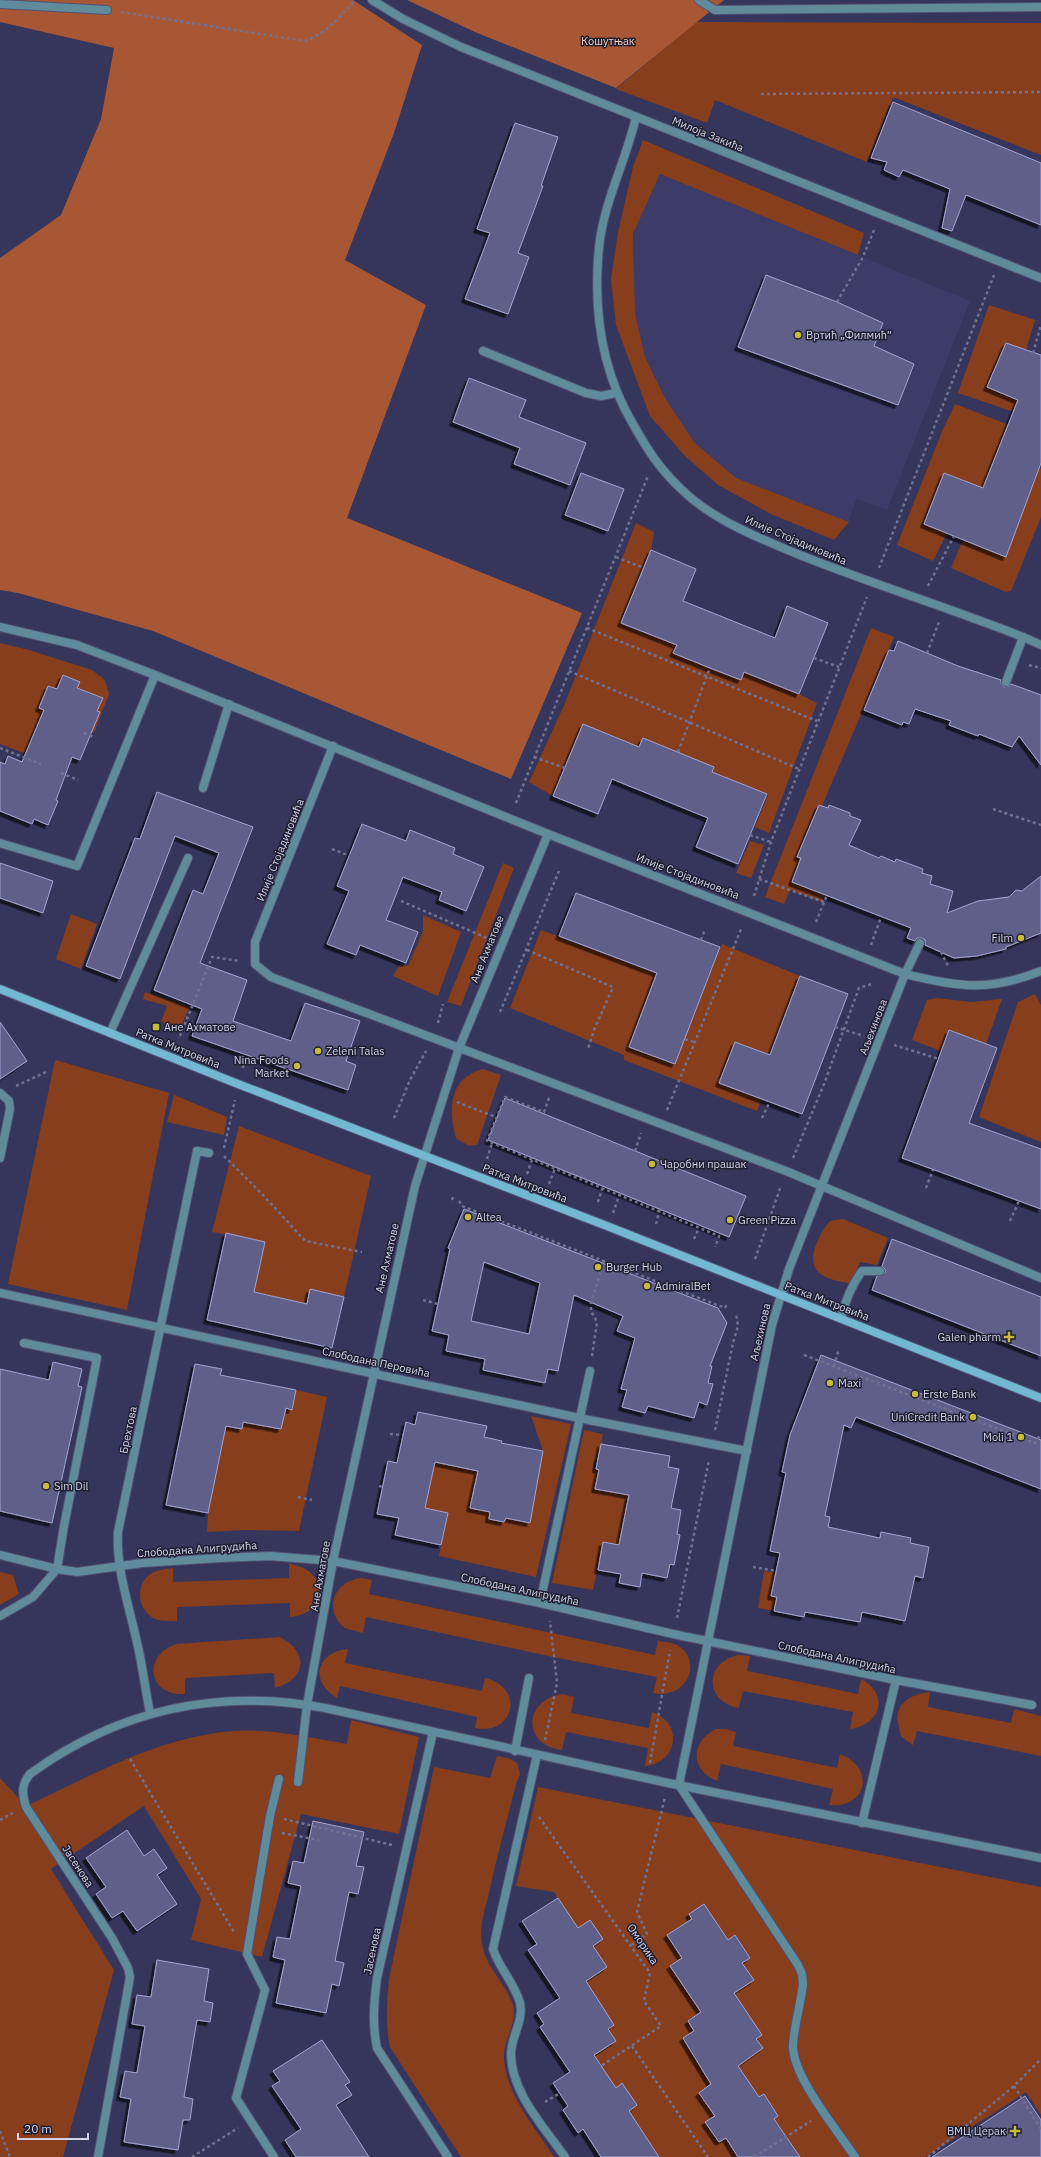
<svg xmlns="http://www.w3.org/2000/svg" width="1041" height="2157" font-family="'IBM Plex Sans',sans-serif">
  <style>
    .built { fill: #3d3c69 }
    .green { fill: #873e1d }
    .forest { fill: #a85734 }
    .building { fill: #5f5f89; stroke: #a4a5d3; fill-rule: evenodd; filter: url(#shadow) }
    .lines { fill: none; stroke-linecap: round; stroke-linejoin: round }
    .lane-casing { stroke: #525175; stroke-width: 10 }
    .street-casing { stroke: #525175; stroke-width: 10 }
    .secondary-casing { stroke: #525175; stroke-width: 10 }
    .path { stroke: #717192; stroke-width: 2.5; stroke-dasharray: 3 3; stroke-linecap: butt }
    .lane { stroke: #608b9b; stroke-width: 8 }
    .street { stroke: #608b9b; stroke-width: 8 }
    .secondary { stroke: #72b8d1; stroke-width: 8 }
    .poi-dot { fill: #c8bb3b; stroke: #1f1f31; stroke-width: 1.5 }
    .labels { text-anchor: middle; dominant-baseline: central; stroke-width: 3; stroke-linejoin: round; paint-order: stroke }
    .park-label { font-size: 11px; fill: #fdcebb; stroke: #1f1f31 }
    .street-label { font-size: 11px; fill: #d2d3eb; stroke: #1f1f31 }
    .poi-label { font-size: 11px; fill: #d2d3eb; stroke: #1f1f31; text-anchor: start }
  </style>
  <defs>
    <filter id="shadow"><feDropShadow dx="-3.5" dy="3.5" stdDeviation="0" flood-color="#0009"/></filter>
  </defs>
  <rect width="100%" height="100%" fill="#36355b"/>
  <path class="built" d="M660,174L970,301L887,510L856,499L849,522L736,478L694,442L665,398L645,357L635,313L633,234Z"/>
  <path class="green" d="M696,22L1041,23V155L893,97L867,162L715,100L707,123L616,89Z
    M643,140L864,233L858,255L660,174L633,234L635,313L645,357L665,398L694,442L736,478L849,522L834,540L771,514L718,485L685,456L650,416L616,325L611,279L618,232L633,167Z
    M989,305L1035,320L1026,350L1006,343L987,387L1019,400L1014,412L958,393Z
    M955,404L1009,425L984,489L944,473L924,523L947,533L933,561L897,545L943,429Z
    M1039,468L1041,469V517L1011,591L1006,592L951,568L963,540L1006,556Z
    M636,523L654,532L651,550L621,623L677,645L673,653L740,680L744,672L799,694L817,703L769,833L755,827L768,795L712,772L714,767L639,747L583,725L553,796L529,782L565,703Z
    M871,628L894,637L822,806L819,805L798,857L801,858L792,882L825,895L822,902L790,890L784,904L765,897Z
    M0,643L29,650L92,670L105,680L109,694L94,733L86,729L88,725L94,727L100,713L97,711L102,698L77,688L79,682L63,675L57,689L48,686L40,708L47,711L26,754L0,744Z
    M750,841L764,845L751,878L736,873Z
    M503,863L514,868L461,1006L447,1002Z
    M71,914L97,924L81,969L56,959Z
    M423,915L461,932L438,996L393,976L400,965L408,966L423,931Z
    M541,930L657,973L629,1047L675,1064L722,944L800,976L770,1055L735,1042L719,1083L762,1098L757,1111L624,1060V1055L510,1008Z
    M145,992L187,1006L189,1008L180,1029L161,1022L167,1006L143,999Z
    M1035,994L1041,1005V1142L979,1117L1018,1002Z
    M936,998L971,1002L1002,999L986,1044L950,1030L943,1052L912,1040L927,1000Z
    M55,1060L169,1093L127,1310L8,1284Z
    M483,1069L501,1075L477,1145L469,1146L456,1138C448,1109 449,1078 483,1069Z
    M174,1095L227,1117L224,1135L167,1122Z
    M239,1126L371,1176L344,1297L307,1304L254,1292L265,1242L212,1232Z
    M843,1219L888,1238L877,1265L860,1262L851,1284C841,1281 826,1280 818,1272C805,1258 821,1232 830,1221Z
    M296,1390L327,1397L299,1531L243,1530L207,1532L208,1513L226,1426L242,1429L243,1422L281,1429L286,1408L292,1410Z
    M531,1416L571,1424L536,1577L439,1556L448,1514L425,1509L435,1462L478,1471L470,1508L490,1512L489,1519L504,1522L506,1518L529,1523L543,1451Z
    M584,1430L603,1434L598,1461H594L593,1468L599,1470L595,1489L620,1494L622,1482L631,1483L619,1545L603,1542L593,1590L552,1583Z
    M289,1564C330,1569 329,1614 290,1617V1603L177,1607V1621C170,1621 160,1622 153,1618C137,1609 136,1586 149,1575C156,1570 165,1569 173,1568V1582L289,1578Z
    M764,1571L776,1573L771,1595L777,1597L774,1611L758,1608Z
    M0,1572L13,1575L19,1594L0,1605Z
    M361,1578L372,1580L369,1594L655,1655L658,1641C664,1642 672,1642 677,1645C704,1660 687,1701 653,1693L657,1677L553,1657L366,1617L363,1633C357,1631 350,1630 345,1628C340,1625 337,1620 335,1615C328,1596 342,1580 361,1578Z
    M280,1637C309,1652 307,1679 275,1688L274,1673L185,1678V1694C149,1697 141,1656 176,1644Z
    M348,1649L345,1663L482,1691L485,1678C525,1687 515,1736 475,1728L477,1717L340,1686L337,1698C309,1682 316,1652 348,1649Z
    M738,1655L750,1656L747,1671L858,1694L861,1679C890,1694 881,1725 850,1729L853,1712L743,1691L739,1708C704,1701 704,1663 738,1655Z
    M930,1692L928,1707L1011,1723L1014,1709L1041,1716V1756L917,1731L913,1745C910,1743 904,1739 901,1736C900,1733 899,1729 899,1727C892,1704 911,1694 930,1692Z
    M563,1694L574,1697L571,1713L649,1728L652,1712C684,1723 678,1763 645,1766L648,1748L566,1732L562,1750C522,1746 523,1699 563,1694Z
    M351,1720L419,1737L399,1834L301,1814L262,1957L191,1940L201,1899L144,1806L51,1869L114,1970L63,2157H0V1778L26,1806C100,1772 177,1726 263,1731C291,1733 319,1739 347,1744Z
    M716,1729H726L736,1732L733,1746L837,1768L840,1754C876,1768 867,1809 829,1805L833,1789L721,1764L717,1781C690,1770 690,1742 716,1729Z
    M497,1756L511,1759L517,1763L520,1774L516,1784C507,1820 497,1856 489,1893C485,1909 479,1927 482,1943C485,1967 506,1983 513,2005C518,2022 504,2039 504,2055C504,2093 535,2127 554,2157H461L390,2047C385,2024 387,2002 389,1979L434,1767L490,1778Z
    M538,1787L1041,1887V2115L1026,2092L925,2157H800L774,2119L778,2116L764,2094L759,2097L731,2056L745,2060L763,2048L743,2018L748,2014L742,2005L733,2011L725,1999L754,1980L742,1963L750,1958L736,1935L723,1944L721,1931L704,1904L689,1914L692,1919L667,1935L682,1958L670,1966L685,1988L696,1981L720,2015L701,2012L688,2021L694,2031L683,2038L705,2051L695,2058L705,2075L723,2076L699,2093L715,2116L706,2122L719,2142L726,2138L738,2157H659L629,2111L637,2105L622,2084L616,2088L589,2047L579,1986L607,1967L593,1946L602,1939L578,1928L554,1892L516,1886Z"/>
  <path class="forest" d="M0,0H353L422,45L394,133L345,260L426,305L347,518L582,613L511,779L153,631L18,593L0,590V258L61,215L101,119L114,48L0,22Z
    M407,0H724L616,88L477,33Z"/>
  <path class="building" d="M893,102L1041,163V225L966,195L952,231L942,228L950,189L903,170L899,177L884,170L887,162L871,158Z
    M515,123L558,137L541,186H543L518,253L529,257L508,314L465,299L490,233L477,229Z
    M766,275L837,302L883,323L874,346L914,364L898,405L738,347Z
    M1006,343L1041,355V463L1006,557L924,524L944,473L983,488L1018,400L987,387Z
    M469,378L526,400L519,417L586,443L570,485L514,464L520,448L453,422Z
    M581,473L624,489L608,531L565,515Z
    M651,550L696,569L683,601L775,638L787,606L828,623L799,694L744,672L741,680L710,668L673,653L677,645L621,623Z
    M898,641L958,666L1001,680V683L1004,687L1009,686L1011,684L1041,695V765L1019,736L1012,747L979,734L978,736L949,725L951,721L915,709L909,724L903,722L902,725L864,710L889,650L894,651Z
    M63,675L80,682L77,688L103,698L97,711L100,712L80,760L72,757L56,800L58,801L48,825L34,819L32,824L0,811V762L5,764L8,756L22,762L44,710L39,708L48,686L57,689Z
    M583,724L639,747L643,738L714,767L712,772L767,794L738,864L696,847L708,818L612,779L598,814L553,796Z
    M157,792L253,827L200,963L247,980L233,1021L291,1041L305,1003L360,1021L346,1061L356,1065L348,1090L192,1036L202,1009L154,990L193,890L203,894L219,853L175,836L120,979L86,966L135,838L140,839Z
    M819,805L828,808L829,805L850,813V816L861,820L849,845L879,858L881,856L895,862L896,859L923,869L922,873L932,876L930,884L953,891L947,913L978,901L1009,897L1016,890L1022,891L1041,876V933L1006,947V949L977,956L954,958L925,945V940L922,938H917L915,941L907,938L911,928L792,882L801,858L797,857Z
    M362,824L406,841L410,830L455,848L453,854L484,867L466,911L439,900L442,892L403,877L386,920L418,932L406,963L360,945L356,955L327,944L349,891L337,886Z
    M0,863L53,881L43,913L0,898Z
    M576,893L720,947L675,1064L629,1047L657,973L559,936Z
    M800,976L848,994L802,1114L719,1083L735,1042L770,1055Z
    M0,1022L27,1061L0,1079Z
    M949,1030L997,1048L969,1123L1041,1149V1209L902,1158Z
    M505,1098L746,1196L729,1237L488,1140Z
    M464,1209L718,1308L727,1323L710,1366H712L708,1383L713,1384L707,1405L699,1402L694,1418L648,1406L645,1413L622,1407L627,1390L621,1389L635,1338L617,1331L623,1316L574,1295L558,1371L548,1369L545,1383L483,1370L485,1359L446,1351L449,1335L432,1331L450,1249L448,1248ZM484,1262L540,1283L529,1334L471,1321Z
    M226,1233L265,1242L254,1292L307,1304L310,1289L344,1297L332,1348L207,1320Z
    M892,1239L1041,1297V1356L872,1290L877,1276L885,1273V1269L882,1266Z
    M821,1355L1041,1440V1489L856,1417L851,1428L844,1425L825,1516L830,1517L828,1527L880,1538L881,1532L911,1538L910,1543L929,1547L923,1578L915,1576L905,1621L862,1612L860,1622L805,1612L804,1617L774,1611L777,1597L771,1596L780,1553L770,1551L786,1473L782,1472L790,1435Z
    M53,1362L82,1369L78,1386L82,1387L52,1523L0,1511V1369L49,1380Z
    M195,1364L222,1369L220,1375L296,1390L292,1410L286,1408L281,1429L243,1422L242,1429L226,1426L208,1513L166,1505Z
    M418,1412L487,1426L484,1437L502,1441L501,1443L543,1451L530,1523L506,1518L504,1522L489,1519L490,1512L470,1508L478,1471L435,1462L425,1508L448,1513L441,1545L395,1535L399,1518L377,1514L388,1461L397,1463L406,1422L415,1425Z
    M601,1444L670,1456L668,1467L679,1469L671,1508L681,1510L677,1534L680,1535L674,1565L670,1564L667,1578L642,1573L640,1587L619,1583L621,1574L598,1570L603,1542L619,1545L629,1495L595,1489L599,1470L596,1469Z
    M313,1821L364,1832L356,1866L364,1867L358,1894L349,1892L335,1961L344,1963L339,1986L332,1984L326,2013L276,2003L285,1960L273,1957L277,1937L290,1939L301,1886L288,1883L293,1861L304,1863Z
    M127,1830L144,1856L154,1849L167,1868L157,1875L177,1904L137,1931L123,1911L112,1918L96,1894L106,1887L86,1858Z
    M558,1898L578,1928L590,1920L603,1939L593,1946L607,1967L586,1981L614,2025L608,2029L616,2041L594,2055L616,2088L622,2083L637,2105L629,2111L659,2157H601L583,2129L578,2133L563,2110L568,2106L553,2083L570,2072L540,2027L544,2024L537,2013L560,1998L528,1950L537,1944L522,1921Z
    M704,1904L728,1940L735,1935L750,1958L742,1963L754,1980L734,1993L762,2035L756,2039L763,2048L738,2066L759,2097L764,2094L778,2116L774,2119L800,2157H738L726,2138L719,2142L705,2122L715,2116L699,2093L711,2084L683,2038L694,2031L688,2021L701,2012L670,1966L682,1958L667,1935L692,1919L689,1914Z
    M157,1960L209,1969L204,2001L213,2003L210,2022L197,2020L184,2097L193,2099L190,2120H183L178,2150L124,2142L131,2099L120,2097L125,2071L137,2073L145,2026L132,2024L137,1995L151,1997Z
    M322,2040L350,2082L345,2085L352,2095L336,2105L369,2157H296L285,2140L301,2129L272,2086L280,2081L273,2071Z
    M1025,2096L1041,2120V2157H932Z"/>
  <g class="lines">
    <defs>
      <path id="lane" d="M699,0L715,10L1041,7
        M0,4L107,10
        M483,351L586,393L601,396L616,393
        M1006,682L1023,637
        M203,788L229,704
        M905,974L920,943
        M110,1033L188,858
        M197,1151L209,1153
        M841,1318C846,1300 851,1286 862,1271H880
        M0,1616L33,1597L57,1569L64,1526L97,1358L24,1343
        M433,1732L377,1978C374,2002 372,2024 377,2048L448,2157
        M515,1751L529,1678
        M537,1755L493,1949C499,1968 515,1984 520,2003C524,2021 511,2036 511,2054C511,2092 544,2127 565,2157
        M30,1774C21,1785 22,1793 26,1807L112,1938L128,1968L130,1977L98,2157
        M679,1785L798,1965L802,1974L803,1984C801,2003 794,2026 793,2045C792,2076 837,2130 855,2157
        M862,1823L896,1680"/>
      <path id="street" d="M372,0L403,19L461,47L1041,278
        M636,117C626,161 604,201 599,247C593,309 601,370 633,424C647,449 659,468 680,488C708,516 747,533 783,548C844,574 908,594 970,617C994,626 1018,634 1041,645
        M0,627L77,645L155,675L548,834L905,974C958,987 988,992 1041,971
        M333,746L255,942V964L271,977L786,1171L1041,1278
        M0,843L77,866L155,675
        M0,1093L9,1101L10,1109L0,1158
        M0,1293L579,1418L747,1451
        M0,1555L57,1569L77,1572L142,1563L220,1558L270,1556L333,1561L540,1603L673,1634L896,1680L1032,1705
        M540,1603L590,1371
        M150,1713C145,1688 142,1662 136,1638C128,1602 116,1568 118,1532L197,1151
        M30,1774C118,1710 218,1688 325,1708L668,1783L1041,1858
        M298,1782L307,1705L333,1561L415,1186L459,1048L548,834
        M679,1785L772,1325L789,1269L905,974
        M274,2157L236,2098L265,1990L247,1954L270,1816L279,1779"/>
      <path id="secondary" d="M0,989L238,1084L607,1226L1041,1398"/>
    </defs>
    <use href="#lane" class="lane-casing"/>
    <use href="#street" class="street-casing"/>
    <use href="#secondary" class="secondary-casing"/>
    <path class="path" d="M121,12L305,41C327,33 340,17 355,0
      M761,94L1041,92
      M837,302L863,257L874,230
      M1033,353L1041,325
      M616,557L644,568
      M879,568L994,275
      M928,586L954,536
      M587,628L817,721
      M927,653L939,622
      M814,658L839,667
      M1029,665L1041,668
      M569,671L799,769
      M84,733L94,737
      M0,748L41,764
      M678,752L710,668
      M534,757L565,768
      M61,773L78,780
      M516,803L648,476
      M993,809L1041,825
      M750,835L771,842
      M332,849L350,856
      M759,879L824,902
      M754,896L771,842L867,597
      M401,901L487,938
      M816,922L827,895
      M701,940L705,929
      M871,945L881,917
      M527,950L613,987L594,1030L588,1049
      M941,952L948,966
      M500,1012L559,871
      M438,1023L443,1004
      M835,1027L864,1036
      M180,1036L212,957L240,961
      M685,1039L694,1042
      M894,1045L939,1059
      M243,1068L245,1060
      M16,1086L46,1072
      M549,1098L544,1112L505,1097L487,1141L719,1236L715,1247
      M457,1102L496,1117
      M667,1110L742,927
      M394,1118L410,1080L426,1051
      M762,1118L770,1101
      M224,1148L235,1100
      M635,1151L641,1133
      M224,1156L264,1196L305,1241L362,1252
      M793,1158L824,1084L859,988L872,984
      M487,1159L492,1143
      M527,1174L532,1160
      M549,1184L556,1166
      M926,1188L933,1170
      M452,1200L454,1195
      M459,1201L462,1206L725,1308L727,1303
      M598,1202L602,1189
      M613,1213L620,1193
      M1010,1221L1019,1201
      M656,1224L660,1209
      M694,1239L699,1228
      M755,1259L781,1186
      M423,1300L438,1304
      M804,1355L1035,1443L1041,1434
      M592,1356L597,1322L591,1311V1303L604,1261
      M834,1366L839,1349
      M715,1430L733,1343L738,1326L736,1313
      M390,1434L403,1435
      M379,1486L383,1487
      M298,1497L312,1500
      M753,1567L776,1571
      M677,1618L709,1460
      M545,1740L557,1683L550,1621
      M130,1759L234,1932
      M650,1763L670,1650
      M539,1817L650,1973L644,2001L661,2026L601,2066
      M284,1819L392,1845
      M0,1820L13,1813
      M282,1833L319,1840
      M632,1945L647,1934L637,1912L665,1797
      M632,2046L708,2157
      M1014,2086L1041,2129
      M545,2102L560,2093
      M0,2131L10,2157
      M192,2157L238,2128
      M754,2157L811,2121
      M928,2157L1014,2086L1041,2059"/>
    <use href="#lane" class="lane"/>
    <use href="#street" class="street"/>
    <use href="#secondary" class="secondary"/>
  </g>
  <g class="poi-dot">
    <circle cx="798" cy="335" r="4"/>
    <circle cx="1021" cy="938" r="4"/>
    <rect x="152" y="1023" width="8" height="8" rx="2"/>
    <circle cx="318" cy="1051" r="4"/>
    <circle cx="297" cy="1066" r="4"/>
    <circle cx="652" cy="1164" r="4"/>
    <circle cx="468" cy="1217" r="4"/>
    <circle cx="730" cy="1220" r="4"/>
    <circle cx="598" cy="1267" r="4"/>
    <circle cx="647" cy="1286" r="4"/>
    <path d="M1007 1331h4v4h4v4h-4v4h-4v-4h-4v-4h4z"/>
    <circle cx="830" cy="1383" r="4"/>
    <circle cx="915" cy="1394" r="4"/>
    <circle cx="973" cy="1417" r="4"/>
    <circle cx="1021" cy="1437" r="4"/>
    <circle cx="46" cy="1486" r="4"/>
    <path d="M1013 2125h4v4h4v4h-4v4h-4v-4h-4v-4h4z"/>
  </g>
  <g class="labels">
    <g class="park-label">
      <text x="608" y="41">Кошутњак</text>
    </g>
    <g class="street-label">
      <text transform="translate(708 134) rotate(22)">Милоја Закића</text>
      <text transform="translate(796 540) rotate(23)">Илије Стојадиновића</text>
      <text transform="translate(280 850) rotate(-68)">Илије Стојадиновића</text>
      <text transform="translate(688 876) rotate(21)">Илије Стојадиновића</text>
      <text transform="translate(487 949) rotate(-68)">Ане Ахматове</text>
      <text transform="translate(873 1027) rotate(-69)">Аљехинова</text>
      <text transform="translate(178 1048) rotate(22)">Ратка Митровића</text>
      <text transform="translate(525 1183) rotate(21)">Ратка Митровића</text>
      <text transform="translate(387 1258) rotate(-77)">Ане Ахматове</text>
      <text transform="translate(827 1301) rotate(21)">Ратка Митровића</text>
      <text transform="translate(760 1332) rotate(-77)">Аљехинова</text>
      <text transform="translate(376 1362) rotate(12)">Слободана Перовића</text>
      <text transform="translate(128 1430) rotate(-78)">Брехтова</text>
      <text transform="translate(197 1549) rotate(-4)">Слободана Алигрудића</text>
      <text transform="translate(320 1576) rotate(-80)">Ане Ахматове</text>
      <text transform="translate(520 1589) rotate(12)">Слободана Алигрудића</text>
      <text transform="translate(837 1657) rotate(12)">Слободана Алигрудића</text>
      <text transform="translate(78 1866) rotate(57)">Јасенова</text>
      <text transform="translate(643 1944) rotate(56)">Оморика</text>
      <text transform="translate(372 1951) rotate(-78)">Јасенова</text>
    </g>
    <g class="poi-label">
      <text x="806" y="335">Вртић „Филмић”</text>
      <text x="1013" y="938" text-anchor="end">Film</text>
      <text x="164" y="1027">Ане Ахматове</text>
      <text x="326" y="1051">Zeleni Talas</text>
      <text x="289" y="1060" text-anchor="end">Nina Foods<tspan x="289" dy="13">Market</tspan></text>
      <text x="660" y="1164">Чаробни прашак</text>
      <text x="476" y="1217">Altea</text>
      <text x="738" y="1220">Green Pizza</text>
      <text x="606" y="1267">Burger Hub</text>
      <text x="655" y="1286">AdmiralBet</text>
      <text x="1001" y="1337" text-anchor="end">Galen pharm</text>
      <text x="838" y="1383">Maxi</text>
      <text x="923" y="1394">Erste Bank</text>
      <text x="965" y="1417" text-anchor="end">UniCredit Bank</text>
      <text x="1013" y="1437" text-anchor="end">Moli 1</text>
      <text x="54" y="1486">Sim Dil</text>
      <text x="1006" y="2131" text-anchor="end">ВМЦ Церак</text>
    </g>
  </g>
  <path d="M18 2133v6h70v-6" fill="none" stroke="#d2d3eb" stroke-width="2"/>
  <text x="24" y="2133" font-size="12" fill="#d2d3eb" stroke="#1f1f31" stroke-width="3" paint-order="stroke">20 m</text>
</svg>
